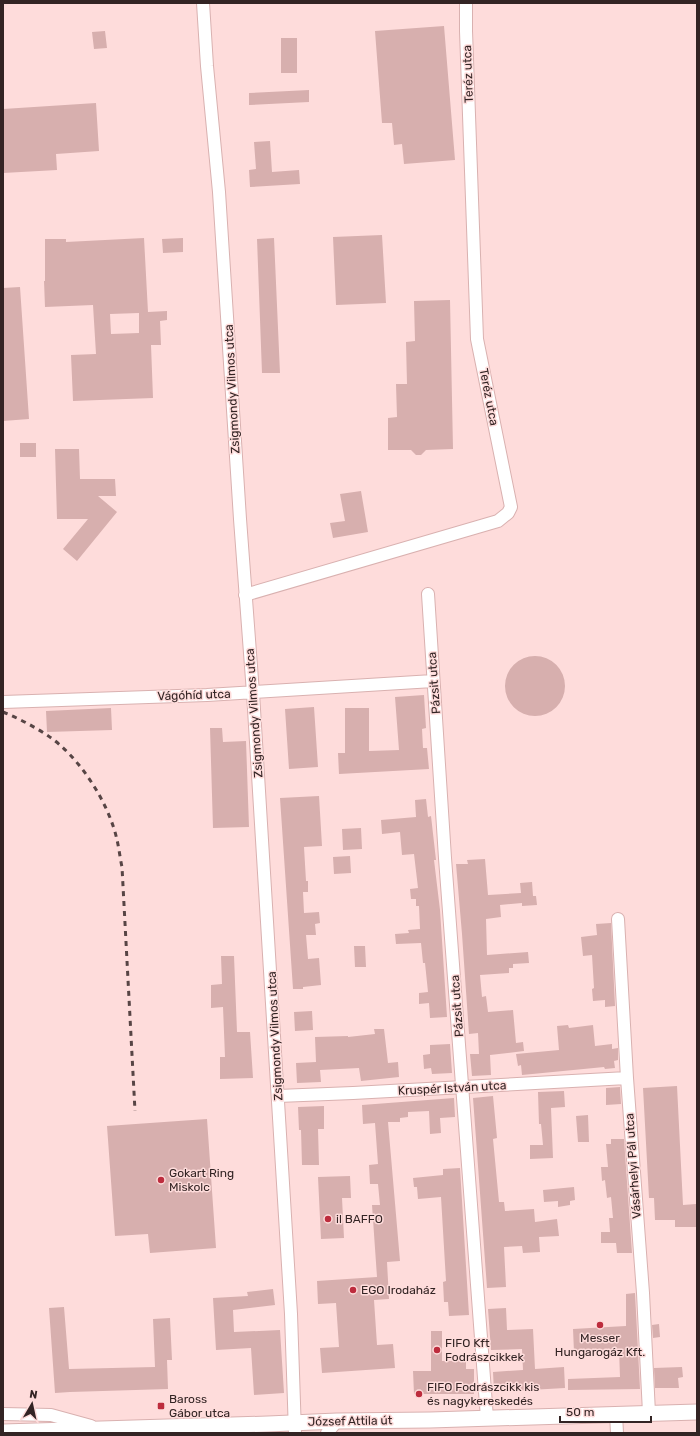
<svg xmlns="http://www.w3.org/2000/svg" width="700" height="1436" font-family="Rubik,sans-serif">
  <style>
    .building { fill: #d7afae; fill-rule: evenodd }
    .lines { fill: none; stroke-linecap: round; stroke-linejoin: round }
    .minor-casing { stroke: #d9b1b0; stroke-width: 14 }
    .major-casing { stroke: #d9b1b0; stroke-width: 17 }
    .minor { stroke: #fff; stroke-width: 12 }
    .major { stroke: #fff; stroke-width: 15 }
    .rail { stroke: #574545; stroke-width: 3; stroke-dasharray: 5 5; stroke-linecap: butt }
    .poi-dot { fill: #bd2c3d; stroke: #fedcdb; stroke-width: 1.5 }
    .labels { text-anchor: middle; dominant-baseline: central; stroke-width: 3; stroke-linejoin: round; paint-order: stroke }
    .street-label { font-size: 12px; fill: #332424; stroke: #fedcdb }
    .poi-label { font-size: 12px; fill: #332424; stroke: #fedcdb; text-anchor: start }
  </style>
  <rect width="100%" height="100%" fill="#fedcdb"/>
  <path class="building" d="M444,26L455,160L404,164L402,144L394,145L392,123H382L375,31Z
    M105,31L107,48L94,49L92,32Z
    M281,38H297V73H281Z
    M309,90V102L249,105V93Z
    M96,103L99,151L56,154L57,170L3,173V109Z
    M270,141L272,172L299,170L300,184L250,187L249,170L256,169L254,142Z
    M382,235L386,303L336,305L333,237Z
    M144,238L148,312L167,311V320L160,321L161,345H151L153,398L73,401L71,355L96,354L93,305L45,307L44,281H45V239H66V242ZM139,313V333L111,334L110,314Z
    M183,238V252L163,253L162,239Z
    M274,238L280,373H262L257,239Z
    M20,287L29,419L3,421V288Z
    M450,300L453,449L426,450L421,455H416L411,450H388V418L397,417L396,384H407L406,342L415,341L414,301Z
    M20,443H36V457H20Z
    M55,449H79L80,479H115L116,496H98L117,512L77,561L63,549L88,519H57Z
    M361,491L368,532L333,538L330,523L345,521L340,494Z
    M505 686a30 30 0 1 1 60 0a30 30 0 1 1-60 0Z
    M424,695L426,728L422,729L423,748H427L429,769L339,774L338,753H345V708H369V751L399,750L395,697Z
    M314,707L318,767L289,769L285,709Z
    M111,708L112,730L47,732L46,711Z
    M210,728H222L223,742L246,741L249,827L213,828Z
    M319,796L322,846L304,847L306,881H308V892H303L304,913L319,912L320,923L315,924L316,935H306L308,959L319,958L321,985L303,987V989H293L280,798Z
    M426,799L428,817L431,816L436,860H434L440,910L447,1017L430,1018L429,1003L419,1004V993L428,992L425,963H423L421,943L396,944L395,934L409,933L408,930L420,929L419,906H416V899H411L410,889L418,888L414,854L402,855L400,832L382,834L381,820L416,817L415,800Z
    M361,828L362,849L343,850L342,829Z
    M350,856L351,873L334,874L333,857Z
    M485,859L488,895L521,893L520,883L532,882L533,896H536L537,905L522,906V903L500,905L501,917L486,919L487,955L528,952L529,963L513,964V968H509V973L480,975L482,997L486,996L488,1012L513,1010L516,1043L523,1042L524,1051L490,1055L491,1075L472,1076L470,1054H479L478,1033L469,1034L462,934L456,864H468L467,860Z
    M611,923L615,1006L605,1007V1000L593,1001L592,989L594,988L592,955L583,956L581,937L597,935L596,924Z
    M354,946H365L366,967H355Z
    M221,956H234L237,1032H250L253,1078L220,1079V1057H225L223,1007L211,1008V985L222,984Z
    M312,1011L313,1030L295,1031L294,1012Z
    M568,1025L569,1028L593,1025L595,1046L612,1044V1049L618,1048V1060L614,1061L615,1068L605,1069L604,1067L522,1075L521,1065L518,1066L516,1054L559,1050L557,1026Z
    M374,1029H384L388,1063L398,1062L399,1077L361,1081L359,1068L320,1070L321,1082L297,1083L296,1063L316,1062L315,1037L348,1036V1037L375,1034Z
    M450,1044L452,1073L432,1074L431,1068L424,1069L423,1055L430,1054V1045Z
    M677,1086L683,1205L696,1204V1227H675V1220H655L654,1198H649L643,1088Z
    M620,1087L621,1104L606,1105V1088Z
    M564,1091L565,1107L551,1108L553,1158L530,1159V1145H543L541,1124H539L538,1092Z
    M493,1096L497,1138L493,1139L499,1202H504L505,1211L534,1209L535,1222L557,1219L559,1236L539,1237L540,1252L523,1253L522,1246L504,1247L506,1287L487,1288L473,1098Z
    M454,1098L455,1117L440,1118L441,1133L430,1134L429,1111L408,1112V1117L400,1118V1122H388L400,1261L387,1262L389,1299L374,1300L377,1345L393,1344L395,1368L322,1373L320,1348L339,1347L336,1303L318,1304L317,1281L377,1277L372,1205H380L378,1184H370L369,1165L378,1164L375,1123L363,1124L362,1105Z
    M324,1106V1129H318L319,1165H302L301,1130H299L298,1107Z
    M588,1115L589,1142H578L576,1116Z
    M207,1119L216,1248L150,1253L148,1234L115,1236L107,1126Z
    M611,1139H624L632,1253H617L616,1243H601V1232H610L609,1218H613L611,1197L607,1198L605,1180L602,1181L601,1167H608L606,1144H611Z
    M460,1168L469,1315L449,1316L448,1302H444L443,1282L446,1281L441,1197L418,1199L417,1187H414L413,1178L443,1175V1169Z
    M350,1176L351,1198H342L344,1238L321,1239L318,1177Z
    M574,1187L575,1200L570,1201V1205L558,1207V1201L544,1202L543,1190Z
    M273,1289L275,1305L233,1310L234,1332L280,1330L284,1393L254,1395L251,1348L216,1350L213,1298L248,1296L247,1292Z
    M635,1293L640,1389L568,1390V1379L620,1377L619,1349L574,1352L573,1329L626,1326V1294Z
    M64,1307L69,1369L155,1367L153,1319L170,1318L172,1360H167L168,1389L70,1392L55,1393L49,1308Z
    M506,1308L507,1330L533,1329L535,1369L564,1367L565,1388L494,1392L493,1372L523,1370L522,1349L491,1350L488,1309Z
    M659,1324L660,1337L653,1338L652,1325Z
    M431,1331H442V1361H466V1369H474V1394H414L413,1371H431Z
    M682,1367L683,1377L678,1378L679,1388H655L654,1368Z"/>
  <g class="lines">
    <defs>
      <path id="minor" d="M203,3L207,66L219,192L240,519L253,693L291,1314L295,1433
        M428,594L445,858L487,1418
        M245,595L498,521L508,513L511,507L477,339L466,31V3
        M3,702L207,695L433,681
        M618,919L627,1078L643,1293L649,1413
        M278,1096L353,1093L627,1078
        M3,1414L51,1415L91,1426
        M616,1414L617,1433
        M327,1433L337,1421"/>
      <path id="major" d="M3,1432L268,1424L337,1421L430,1420L697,1412"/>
    </defs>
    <use href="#minor" class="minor-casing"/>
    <use href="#major" class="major-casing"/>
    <use href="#minor" class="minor"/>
    <use href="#major" class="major"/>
    <path class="rail" d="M3,712C18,718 33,726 47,735C79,756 109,803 117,840C119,848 120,858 122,867L135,1111"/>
  </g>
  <g class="poi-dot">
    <circle cx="161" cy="1180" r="4"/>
    <circle cx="328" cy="1219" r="4"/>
    <circle cx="353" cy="1290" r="4"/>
    <circle cx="600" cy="1325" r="4"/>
    <circle cx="437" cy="1350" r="4"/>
    <circle cx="419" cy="1394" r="4"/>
    <rect x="157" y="1402" width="8" height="8" rx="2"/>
  </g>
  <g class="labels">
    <g class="street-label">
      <text transform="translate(468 74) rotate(-92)">Teréz utca</text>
      <text transform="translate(232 389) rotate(-93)">Zsigmondy Vilmos utca</text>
      <text transform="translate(489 397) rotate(79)">Teréz utca</text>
      <text transform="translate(434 683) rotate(-94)">Pázsit utca</text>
      <text transform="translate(194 695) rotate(-2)">Vágóhíd utca</text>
      <text transform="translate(254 713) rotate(-94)">Zsigmondy Vilmos utca</text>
      <text transform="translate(457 1006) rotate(-94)">Pázsit utca</text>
      <text transform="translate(275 1036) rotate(-93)">Zsigmondy Vilmos utca</text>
      <text transform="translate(452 1088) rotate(-3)">Kruspér István utca</text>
      <text transform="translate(633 1166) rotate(-94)">Vásárhelyi Pál utca</text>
      <text transform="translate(350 1421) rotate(-1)">József Attila út</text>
    </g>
    <g class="poi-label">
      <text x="169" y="1173">Gokart Ring<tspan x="169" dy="14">Miskolc</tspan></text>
      <text x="336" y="1219">il BAFFO</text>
      <text x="361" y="1290">EGO Irodaház</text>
      <text x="600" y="1338" text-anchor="middle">Messer<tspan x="600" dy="14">Hungarogáz Kft.</tspan></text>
      <text x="445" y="1343">FIFO Kft<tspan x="445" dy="14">Fodrászcikkek</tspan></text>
      <text x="427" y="1387">FIFO Fodrászcikk kis<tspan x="427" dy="14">és nagykereskedés</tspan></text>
      <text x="169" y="1399">Baross<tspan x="169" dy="14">Gábor utca</tspan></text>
    </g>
  </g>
  <rect width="700" height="1436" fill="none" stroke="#332424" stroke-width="8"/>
  <g transform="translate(32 1404) rotate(9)" stroke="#fedcdb" stroke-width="3" paint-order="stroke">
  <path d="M0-3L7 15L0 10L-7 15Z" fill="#332424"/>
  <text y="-6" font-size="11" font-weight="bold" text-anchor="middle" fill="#332424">N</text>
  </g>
  <path d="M560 1416v6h91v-6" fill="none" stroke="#332424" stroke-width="2"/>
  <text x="566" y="1416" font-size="12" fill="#332424" stroke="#fedcdb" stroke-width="3" paint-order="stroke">50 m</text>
</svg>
